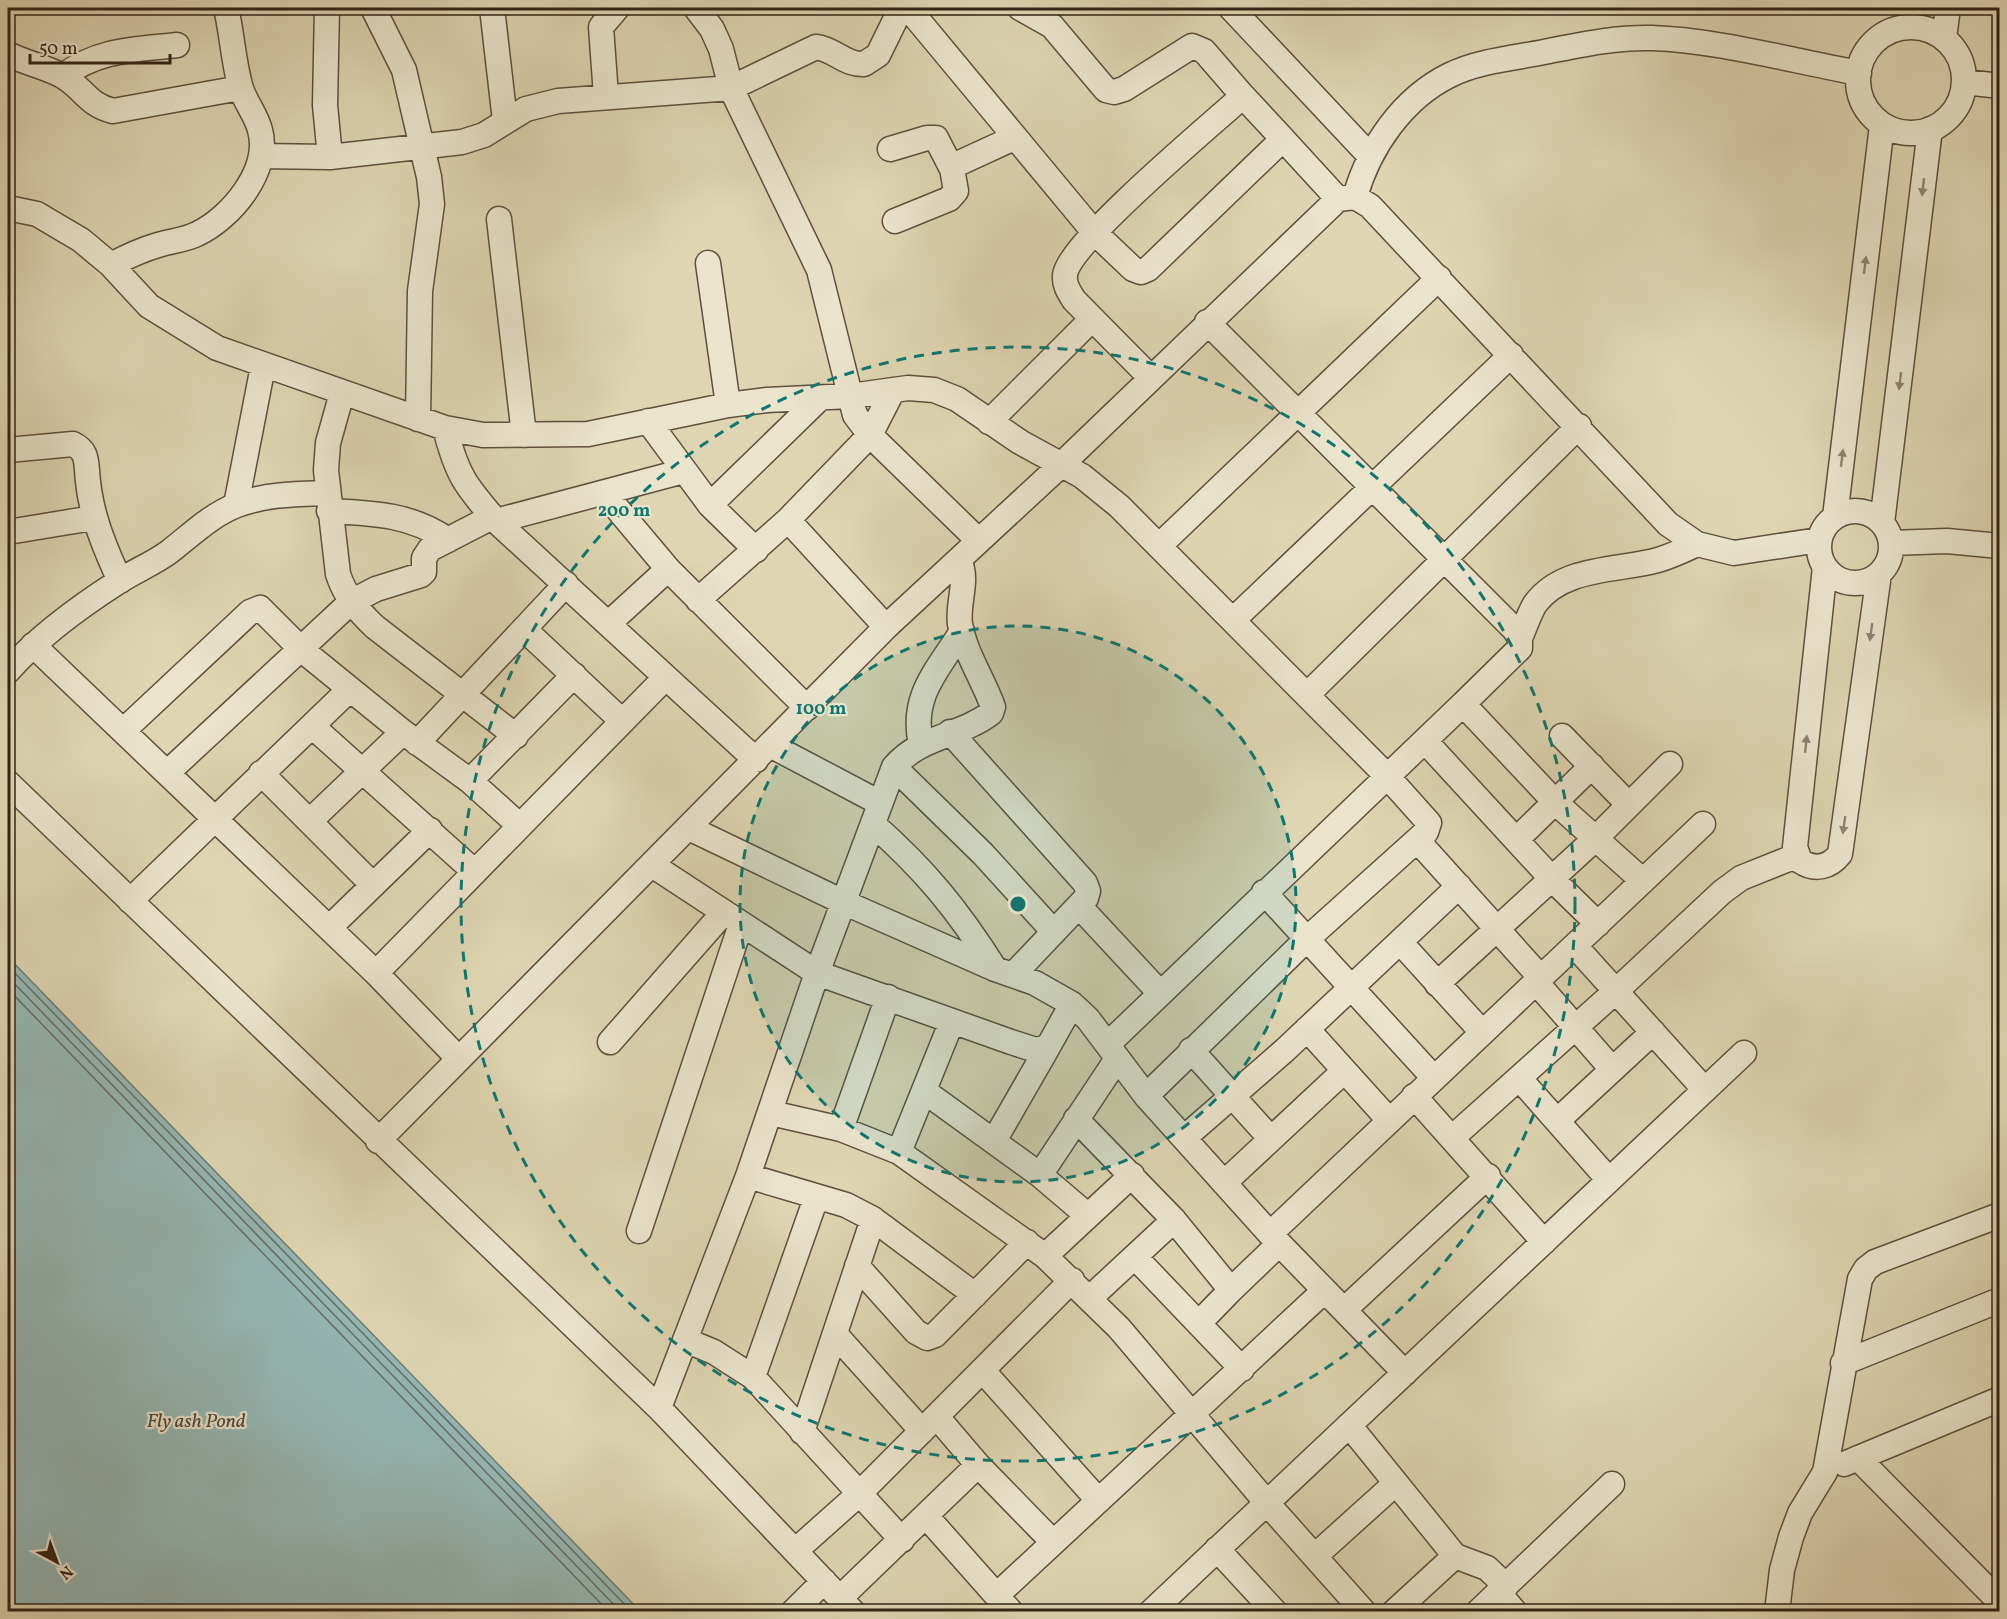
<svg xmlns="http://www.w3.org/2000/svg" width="2007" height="1619" font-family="Vollkorn,serif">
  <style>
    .water { fill: #95b7b4; stroke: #6e7c75; stroke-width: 1.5 }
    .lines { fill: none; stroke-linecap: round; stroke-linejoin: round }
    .shore { stroke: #646d66; stroke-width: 1.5 }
    .minor-casing { stroke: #5e503e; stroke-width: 27 }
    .minor { stroke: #eae4cd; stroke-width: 24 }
    .oneway { fill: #8e8472 }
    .ring { fill: none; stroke: #0f766e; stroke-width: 3; stroke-dasharray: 10 8 }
    .labels { text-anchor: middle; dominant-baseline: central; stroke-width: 4.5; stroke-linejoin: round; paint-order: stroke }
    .water-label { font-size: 20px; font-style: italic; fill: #4c483e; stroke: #eae4cd }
    .centre { fill: #0f766e; stroke: #eae4cd; stroke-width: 3 }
    .ring-label { font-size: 18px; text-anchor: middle; font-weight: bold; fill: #0f766e; stroke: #eae4cd; stroke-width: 4.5; stroke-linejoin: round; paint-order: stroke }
  </style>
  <rect width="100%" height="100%" fill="#ded5b2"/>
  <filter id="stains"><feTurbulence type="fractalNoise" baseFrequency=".00333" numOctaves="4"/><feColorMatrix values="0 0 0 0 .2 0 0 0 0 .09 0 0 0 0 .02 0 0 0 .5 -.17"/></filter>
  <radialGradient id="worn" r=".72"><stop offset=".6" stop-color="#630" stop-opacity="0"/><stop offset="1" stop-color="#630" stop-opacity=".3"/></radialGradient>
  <path class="water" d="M8,957L640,1611H8Z"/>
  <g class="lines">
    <path class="shore" d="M8,966L632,1612
      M8,977L621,1612
      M8,989L609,1612"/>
    <defs>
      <path id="minor" d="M327,8L325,105L330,157
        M373,8L404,70L429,177L432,204L420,291L418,419
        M492,8L505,121
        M696,8L712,29L721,49L731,88L819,270L855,415L870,435L893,390
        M908,8L1094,232L1133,269L1141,272L1148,269L1283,139L1338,199
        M1020,8L1052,26L1106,90L1114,92L1124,89L1192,46L1204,51L1243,96
        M1231,8L1370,156
        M1858 80a53 53 0 1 1 106 0a53 53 0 1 1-106 0Z
        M1944,38L1948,8
        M8,54C25,63 50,68 64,77C84,89 88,105 113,111L240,88
        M63,76C99,49 134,50 177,45
        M1965,82L2000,86
        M606,96L601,27L617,8
        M890,149L927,138H936L952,169
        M261,156L330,157L462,142L484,135L526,109L558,101L731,88L816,47C834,49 845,65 864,64L878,55L901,8
        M1355,197C1369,147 1403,98 1450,75C1478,61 1514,58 1544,52C1580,45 1615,37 1652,38C1716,40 1794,61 1859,73
        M8,208L37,214L81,240L111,265L149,306L217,348L445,428L483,435L588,434L728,405L767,400L850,396L908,388L934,390L957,399L1020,442L1082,476L1119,506L1387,776L1429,823L1426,832L1307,939L1146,1096
        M499,219L524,435
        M895,221L949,199L956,191L953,174L955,165L1014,138
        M708,263L728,405
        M111,265C126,257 141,250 158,245C171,241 185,240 197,234C231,218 271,170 260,130C256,114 244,101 240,85C233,59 232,33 226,8
        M1207,322L1514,629L1520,638V648L1463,704
        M1151,378L1074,300C1069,292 1064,285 1065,275C1069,243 1212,124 1243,96L1283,139
        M342,393L328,443L326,470L338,574C345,596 358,611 375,627L516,736
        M648,421L710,505L756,550
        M989,422L1092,319
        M445,428C457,475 465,485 496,521L756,760
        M8,450L73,444C85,450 86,457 87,470C89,510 103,544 120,581
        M605,494L668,569L807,708
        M236,505L263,366
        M710,505L820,398
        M1819 547a36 36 0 1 1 72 0a36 36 0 1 1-72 0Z
        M329,511C372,513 411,514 448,540
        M1835,517L1882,125
        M788,520L886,627
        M496,521L684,471
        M1882,523L1930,129
        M8,532L93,518
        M1891,543L1947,541L2000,546
        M1159,546L1439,278
        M1825,567L1795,847L1800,861C1815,871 1830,867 1840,854L1879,574
        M698,600L788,520L870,435L979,541
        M1233,620L1511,355
        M608,624L668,569
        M524,629L622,721
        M1520,638C1525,627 1529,614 1535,604C1563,566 1618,571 1658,560C1672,556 1684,550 1697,544
        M33,645L376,973L459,1059
        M8,671C39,636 79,607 118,582C134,571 153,564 169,552C191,535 211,515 237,505C266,494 297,494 327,493
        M1307,695L1579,426
        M312,726L475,872
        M124,730L250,612L260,608L302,650L403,732L470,781L520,826
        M950,732L1085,883L1088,891L1086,898L1013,975
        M1562,736L1629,805
        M1425,741L1552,879L1598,924
        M417,743L566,584
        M921,744C910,696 938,670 962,631
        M770,745L880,803
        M894,767L983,854L1054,932
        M167,773L351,602L376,589L421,575L424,572V558L430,549L492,517
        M261,773L373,885
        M470,781L574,675
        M8,783L659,1408L853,1612
        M310,821L403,732
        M873,824C925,870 958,910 995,969
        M689,828L843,902L995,969L1035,983L1072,1004L1088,1019L1146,1096L1270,1234L1405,1373
        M1417,840L1541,978
        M1516,840L1592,766
        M652,865L817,973L1011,1042L1036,1050L1048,1047L1072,1004
        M1264,892L1433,1077
        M130,901L350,689
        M1079,906L1160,993
        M329,928L430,830
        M1400,942L1482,1032
        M1575,946L1705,1090
        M376,973L665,678
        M1536,982L1612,1069
        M1437,984L1595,839L1670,764
        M1307,1029L1389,1120
        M610,1042L724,912
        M1108,1044L1463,704L1556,803L1643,881
        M1191,1050L1271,1139
        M1519,1078L1609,1180
        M924,1091L1040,1175L1087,1215
        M1414,1096L1544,1242
        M771,1113L841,1129L899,1152L1045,1256L1119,1328L1267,1503L1364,1612
        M1076,1119L1174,1220L1231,1290L1279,1244
        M1557,1121L1653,1032
        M841,1129L888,997
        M1453,1137L1616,991L1722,892L1741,878L1796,856
        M1184,1138L1285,1050L1459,886
        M378,1141L886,627L1062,464L1338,199L1355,197L1370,206L1668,524L1697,544L1734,553L1819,540
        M994,1141L1048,1047
        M899,1152L952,1021
        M1040,1175L1117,1059
        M748,1176L846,1205L873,1219L975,1295
        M1224,1183L1344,1071
        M639,1231L741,924
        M1270,1234L1703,824
        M1045,1256L1132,1175
        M1135,1257L1242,1369
        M857,1266L916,1332L927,1338L935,1335L1027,1242
        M1090,1298L1174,1220
        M1344,1310L1488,1176
        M1199,1323L1231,1290
        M835,1334L922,1431
        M685,1340L714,1352L753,1377L902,1540
        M1843,1363L2000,1300
        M983,1371L1098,1500
        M753,1377L816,1198
        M659,1408L748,1176L817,973L894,767C920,736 961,736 991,713L993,707C983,679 965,653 960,624C957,603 969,580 959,560
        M937,1417L978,1465L1053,1542
        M1349,1425L1455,1556L1487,1568L1506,1586
        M802,1432L873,1219
        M1858,1458L2000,1602
        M1844,1464L2000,1399
        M926,1516L1011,1612
        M1217,1549L1275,1612
        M795,1551L859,1494L1072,1280
        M1315,1556L1396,1483
        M1498,1592L1515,1612
        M997,1595L1324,1291
        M840,1598L978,1465
        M793,1612L824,1581
        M1151,1612L1744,1053
        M1394,1612L1455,1556
        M1478,1612L1612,1484
        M1777,1612L1782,1570L1791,1537L1800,1513L1825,1472L1860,1279L1866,1269L1875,1262L2000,1215"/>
    </defs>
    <use href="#minor" class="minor-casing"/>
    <use href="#minor" class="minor"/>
  </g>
  <defs><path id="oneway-solid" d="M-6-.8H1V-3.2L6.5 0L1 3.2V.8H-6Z" transform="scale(1.5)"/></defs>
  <g class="oneway">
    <use href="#oneway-solid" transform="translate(1923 187) rotate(97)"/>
    <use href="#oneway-solid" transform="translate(1865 265) rotate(-83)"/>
    <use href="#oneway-solid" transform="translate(1900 381) rotate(97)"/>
    <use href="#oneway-solid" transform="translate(1842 458) rotate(-83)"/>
    <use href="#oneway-solid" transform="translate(1871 632) rotate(98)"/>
    <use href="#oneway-solid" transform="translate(1806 744) rotate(-84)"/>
    <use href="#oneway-solid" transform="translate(1844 825) rotate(98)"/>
  </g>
  <circle cx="1018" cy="904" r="278" fill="#0f766e" fill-opacity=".12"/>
  <g class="ring">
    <circle cx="1018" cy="904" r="278"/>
    <circle cx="1018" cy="904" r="557"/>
  </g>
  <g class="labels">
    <g class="water-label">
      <text x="196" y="1422">Fly ash Pond</text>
    </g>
  </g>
  <circle cx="1018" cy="904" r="9" class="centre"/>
  <g class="ring-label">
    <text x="624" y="516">200 m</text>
    <text x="821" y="714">100 m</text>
  </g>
  <rect width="2007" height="1619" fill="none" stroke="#ded5b2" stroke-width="30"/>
  <rect x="9" y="9" width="1989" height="1601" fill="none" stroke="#332317" stroke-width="3"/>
  <rect x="15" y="15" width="1977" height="1589" fill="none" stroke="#332317" stroke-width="1.5"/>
  <g transform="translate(57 1562) rotate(139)" stroke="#eae4cd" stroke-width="4.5" paint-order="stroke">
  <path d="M0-4.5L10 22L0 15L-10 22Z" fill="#332317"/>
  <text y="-9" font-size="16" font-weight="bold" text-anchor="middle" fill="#332317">N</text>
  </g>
  <path d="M30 54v9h140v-9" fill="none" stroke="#332317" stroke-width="3"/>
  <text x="39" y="54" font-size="18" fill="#332317" stroke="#eae4cd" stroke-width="4.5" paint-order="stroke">50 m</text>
  <rect width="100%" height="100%" filter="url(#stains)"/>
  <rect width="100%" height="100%" fill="url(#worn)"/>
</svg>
